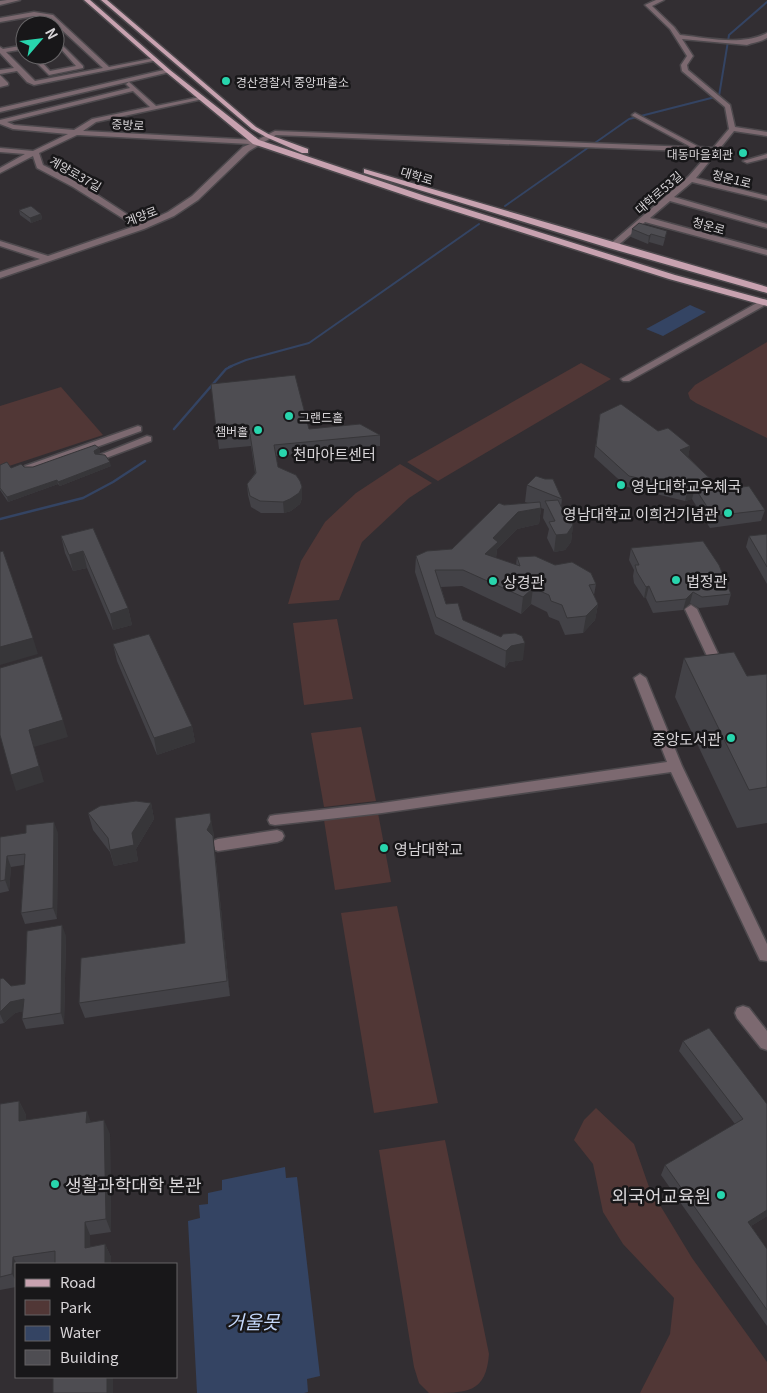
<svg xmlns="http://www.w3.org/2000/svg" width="767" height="1393" font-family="Georgia,'Noto Sans KR',serif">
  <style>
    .green { fill: #513736 }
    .water { fill: #344463 }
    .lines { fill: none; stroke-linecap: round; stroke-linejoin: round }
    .stream-far1 { stroke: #344463; stroke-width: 2 }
    .stream { stroke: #344463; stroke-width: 2.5 }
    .minor-casing { stroke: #4d494d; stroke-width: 3 }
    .major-casing { stroke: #4d494d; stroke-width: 3 }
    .minor { fill: #7c6970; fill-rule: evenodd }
    .major { fill: #c8a2b0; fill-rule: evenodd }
    .wall { fill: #434247 }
    .shaded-wall { fill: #373639 }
    .building { fill: #4e4d52; stroke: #373639 }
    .poi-dot { fill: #28d5ad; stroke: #181719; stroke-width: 2 }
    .labels { text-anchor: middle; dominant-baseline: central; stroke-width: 5; stroke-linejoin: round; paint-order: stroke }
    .far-poi-label { font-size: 12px; fill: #d8d5d8; stroke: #181719; text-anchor: start }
    .far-street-label { font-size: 12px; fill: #d8d5d8; stroke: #181719 }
    .poi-label { font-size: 15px; fill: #d8d5d8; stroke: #181719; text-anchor: start }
    .near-poi-label { font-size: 18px; fill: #d8d5d8; stroke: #181719; text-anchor: start }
    .near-water-label { font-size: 19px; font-style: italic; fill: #c5d8fb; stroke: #181719 }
  </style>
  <rect width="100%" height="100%" fill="#322e32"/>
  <path class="green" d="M767,342V438L696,403L690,399L688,393L695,385Z
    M581,363L611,379L438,481L407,462Z
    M61,387L103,435L0,469V406Z
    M400,464L432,483L409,498L362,542L339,600L288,604L301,561L325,522L356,493Z
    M337,619L353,699L304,705L293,623Z
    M361,727L376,801L324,807L311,733Z
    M378,813L391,882L335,890L324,820Z
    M397,906L438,1103L374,1113L341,913Z
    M596,1108L634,1144L649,1187L692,1258L767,1362V1393H640L670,1334L674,1298L623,1244L603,1212L593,1164L574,1140L584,1120Z
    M445,1140L489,1354C486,1393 468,1393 429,1393L419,1383L414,1367L379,1150Z"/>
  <path class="water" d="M690,305L706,312L663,336L646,329Z
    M285,1167L286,1178L297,1177L320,1376L307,1379L308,1392L304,1393H197L188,1221L200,1218L199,1205L208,1204V1193L222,1190V1180Z"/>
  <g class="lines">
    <path class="stream-far1" d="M505,206L629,119L719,96L729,35L767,2
      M229,367L246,360L309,343L479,224"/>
    <path class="stream" d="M174,429L226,369L232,366
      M0,519L83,498L113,482L145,461"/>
    <defs>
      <path id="minor" d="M7,0H20L0,5V1Z
        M656,0H664L652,6L674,27L680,35C709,38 741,46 767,33V38C761,42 753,42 747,45L682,39L693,56L687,65L688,70L730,105L735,127L767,132V136L734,131L696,178L767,196V200L692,182L674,197L767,224V228L670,201L650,218L767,250V255L645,222L615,248L608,246L688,177L710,152L276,135L249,151L198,200L174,216L144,229L0,278V272L40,259L0,246V241L48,256L135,226L73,187L37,168L33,156L0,173V168L25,154L0,152V148L33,151L68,134L13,129L0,124V120L130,88L126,84L129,82L156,106L200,97L203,99L96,122L83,131L257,140L275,131L691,147L633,116L632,115L635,113L699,147L713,148L729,129L725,107L682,71L681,65L687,56L670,29L645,5ZM133,91L150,107L92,119L74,130L14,125L7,122ZM77,135H80L250,144L243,147L192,196L168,212L142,224L79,183L43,165L39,153Z
        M34,12L53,15L109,67L155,58L158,60L34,85L27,82L17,71L0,74V70L14,68L0,53V47L3,49L25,45V49L6,52L35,81L103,68L49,18L34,16L0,22V18Z
        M62,45L83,66V68L49,75L29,55H35L50,71L76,66L61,49L55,50V46Z
        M168,69L171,71L170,72L0,112V108Z
        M0,75L8,83V85L0,87Z
        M767,154V158L747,163L743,161Z
        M764,299L767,300V304L629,381H623L621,379Z
        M138,426L141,427V431L33,470H25L24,468L25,466Z
        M147,436L151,437V441L106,458H98L97,456Z
        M691,605L697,609L719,656L717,659L713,660L707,656L685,609Z
        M640,674L646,678L682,766L767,944V961L760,960L671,772L382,813L275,825L270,824L268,820L270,816L275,815L382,803L667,762L634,678Z
        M277,830L282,832L284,836L282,840L277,842L218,851L213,849L211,845L213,841L218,839Z
        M743,1006L749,1008L767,1031V1050L761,1048L737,1018L735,1013L737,1008Z"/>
      <path id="major" d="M84,0H90L170,70L259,140L425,196L675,275L767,300V306L669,279L419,200L253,144L166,72Z
        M101,0H107L256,127L270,135L308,149V153H302L266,137L252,129Z
        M364,169L767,287V293L609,248L364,173Z"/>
    </defs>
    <use href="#minor" class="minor-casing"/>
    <use href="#major" class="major-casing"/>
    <use href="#minor" class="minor"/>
    <use href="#major" class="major"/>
  </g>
  <path class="wall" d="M19,210L41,214L42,219L31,223L20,215Z
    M632,229L667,231L663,246L649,242L648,244L631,237Z
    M211,384L309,429L380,435V446L276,456L278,467L302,498L300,504L291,511L284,513H261L251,507L248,495L247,484L255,473L251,446L219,449Z
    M600,414L658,431L690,446L688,457L722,490L765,510L761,521L710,528L692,499L685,501L627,487L594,457Z
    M99,448L100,453L97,455L111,466L60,486L58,484L8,502L0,490V465L11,468L33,467Z
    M527,485L562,499L561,507L567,519L573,525L571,542L565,550L554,552L547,538L549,529L543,518L544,509L541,508L539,524L517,529L497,549L496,558L516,565L517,557L596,584L594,595L598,604L595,620L583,633L565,635L559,621L549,617L547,612L531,604L521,614L462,586L441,587L446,604L463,620L523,660L509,662L505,668L435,634L415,572L416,556L452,549L504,505L528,503L525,502Z
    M93,528L128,608L132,625L113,630L87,568L73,571L65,553L61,536Z
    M767,534V584L746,547L749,536Z
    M631,548L731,594L728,605L699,608L690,603L683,610L653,613L646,598H644L634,583L633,576L634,570L629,560Z
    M113,644L192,726L195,742L157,755L117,661Z
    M684,658L747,676L767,674V823L737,828L675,697Z
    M151,803L154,819L136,849L138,861L114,866L110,852L93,830L88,813Z
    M213,830L214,839L213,840L215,852L230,996L85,1018L79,1003L185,943Z
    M26,833H58L57,919L25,924L21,913L24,865L11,867L9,891L0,893V837Z
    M66,936L64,1024L26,1029L22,1019L23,1011L15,1013L4,1023L0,1024V979L11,986L25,984Z
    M683,1041L767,1104V1216L751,1226L767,1249V1326L661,1175L665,1165L735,1124L679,1051Z
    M19,1101L26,1115V1120L91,1122L110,1134L111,1232L90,1235V1247L105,1244L111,1257V1264H16V1287L0,1290V1104Z"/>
  <path class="shaded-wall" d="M41,214L42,219L31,223L30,218Z
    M651,234L649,242L648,244L649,236Z
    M690,446L688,458L680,450Z
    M99,448L100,453L95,455L94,451Z
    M110,462L111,466L60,486L58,482Z
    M57,480L58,484L8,502L7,497Z
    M302,487V498L300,504L291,511L284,513L283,502Z
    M695,488L692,499L685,501L688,489Z
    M541,508L539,524L517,529L497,549L496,558L485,554L493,538L518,512Z
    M573,525L571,542L565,550L554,552L556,535Z
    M83,551L87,568L73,571L69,555Z
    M649,586L646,598H644L646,587Z
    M533,588L531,604L521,614L523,597Z
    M693,592L690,603L683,610L686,599Z
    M598,604L595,620L583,633L586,616Z
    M128,608L132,625L113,630L110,614Z
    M33,638L38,654L0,665V647Z
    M525,643L523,660L509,662L505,668L506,651L511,646Z
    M63,720L68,737L34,747L44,782L16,791L11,775L29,730Z
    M192,726L195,742L157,755L154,738Z
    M151,803L154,819L136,849L138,861L114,866L110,850L132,833Z
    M210,813L213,830L214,839L213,840L215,852L230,996L207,830Z
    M54,822L58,833L57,919L53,908Z
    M7,856L11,867L9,891L5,880Z
    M62,925L66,936L64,1024L61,1013Z
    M24,999L28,1010L15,1013L4,1023L0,1014V1012L10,1002Z
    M19,1101L26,1115V1136L19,1121Z
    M87,1111L92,1125L86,1123Z
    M104,1120L110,1134L111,1232L106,1219Z
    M767,1210V1216L743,1231L748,1222Z
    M85,1222L90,1235L91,1261L85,1248Z
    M105,1244L111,1257V1264H105Z
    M13,1257L17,1264L16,1281L12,1274Z
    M107,1377H113V1393H107Z"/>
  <path class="building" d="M31,206L41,214L30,218L19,210Z
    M639,223L667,231L665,238L651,234L649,236L632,229Z
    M295,375L309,429L360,424L380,435L274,445L278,467L296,475L300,481L302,487L299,493L290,499L283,502L260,501L250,496L247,484L256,473L250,434L217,438L211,384Z
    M621,404L658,431L668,428L690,446L680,450L722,490L749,486L765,510L713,516L695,488L688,489L629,476L596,446L600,414Z
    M95,445L99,448L94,451L95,454L105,455L110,462L58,482L57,480L7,497L0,488V465L7,462L11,468L21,464L24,467H33Z
    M536,476L545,479H553L562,499L527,485Z
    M558,500L567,519H570L573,525L567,534L556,535L549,522L555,521L545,501Z
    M540,502L541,508L518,512L493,538L498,542L485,554L520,566L517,557L535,556L555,565L572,562L591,573L596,584L589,585L598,604L586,616L567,618L562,605L551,601L549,595L533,588L523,597L463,570H435L446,604L458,603L463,620L501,637L503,634L515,633L522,636L525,643L511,646L506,651L436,617L416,556L427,551L452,549L499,503L504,505Z
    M93,528L128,608L110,614L83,551L69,555L61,536Z
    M767,534V567L749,536Z
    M703,541L719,565L731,594L702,597L693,592L686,599L656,602L649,586L646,587L637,572L635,565H639L631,548Z
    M3,551L33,638L0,647V552Z
    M149,634L192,726L154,738L113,644Z
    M734,652L747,676L767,674V787L749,790L684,658Z
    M42,656L63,720L29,730L39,766L11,775L0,735V668Z
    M136,801L151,803L132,833L134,845L110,850L108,838L88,813L100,806Z
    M210,813L211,822L207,830L213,836L227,981L79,1003L81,958L185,943L175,818Z
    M54,822L53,908L21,913L25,854L7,856L5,880L0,881V837L26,833V825Z
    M62,925L61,1013L22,1019L24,999L10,1002L0,1012V979L3,978L11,986L25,984L27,931Z
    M709,1028L767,1104V1210L748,1222L767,1249V1310L665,1165L743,1119L683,1041Z
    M19,1101V1121L87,1111L86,1123L104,1120L106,1219L85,1222V1248L105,1244V1264H55V1251L13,1257L12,1274L0,1277V1104Z
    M53,1377H107V1393H53Z"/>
  <g class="poi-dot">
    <circle cx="226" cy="81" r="5"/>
    <circle cx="743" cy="153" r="5"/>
    <circle cx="289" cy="416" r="5"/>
    <circle cx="258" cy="430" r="5"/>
    <circle cx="283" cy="453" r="5"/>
    <circle cx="621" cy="485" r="5"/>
    <circle cx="728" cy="513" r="5"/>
    <circle cx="676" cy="580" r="5"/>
    <circle cx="493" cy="581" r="5"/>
    <circle cx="731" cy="738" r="5"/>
    <circle cx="384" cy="848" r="5"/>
    <circle cx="55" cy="1184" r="5"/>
    <circle cx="721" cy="1195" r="5"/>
  </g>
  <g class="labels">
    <g class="far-poi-label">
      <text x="236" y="81">경산경찰서 중앙파출소</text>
      <text x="733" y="153" text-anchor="end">대동마을회관</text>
      <text x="299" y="416">그랜드홀</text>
      <text x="248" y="430" text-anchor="end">챔버홀</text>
    </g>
    <g class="far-street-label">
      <text transform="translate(128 124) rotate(4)">중방로</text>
      <text transform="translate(76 173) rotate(30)">계양로37길</text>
      <text transform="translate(417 175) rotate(17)">대학로</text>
      <text transform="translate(732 178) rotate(14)">청운1로</text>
      <text transform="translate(658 192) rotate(-41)">대학로53길</text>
      <text transform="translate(141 215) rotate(-21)">계양로</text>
      <text transform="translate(709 225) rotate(16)">청운로</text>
    </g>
    <g class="poi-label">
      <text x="293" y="453">천마아트센터</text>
      <text x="631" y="485">영남대학교우체국</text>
      <text x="718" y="513" text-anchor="end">영남대학교 이희건기념관</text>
      <text x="686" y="580">법정관</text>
      <text x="503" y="581">상경관</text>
      <text x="721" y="738" text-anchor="end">중앙도서관</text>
      <text x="394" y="848">영남대학교</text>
    </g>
    <g class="near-poi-label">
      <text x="65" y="1184">생활과학대학 본관</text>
      <text x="711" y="1195" text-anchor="end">외국어교육원</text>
    </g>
    <g class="near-water-label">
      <text x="253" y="1320">거울못</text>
    </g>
  </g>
  <rect x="15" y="1263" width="162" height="115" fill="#181719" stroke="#656365"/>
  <rect x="25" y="1279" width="25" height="8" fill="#c8a2b0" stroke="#656365"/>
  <text x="60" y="1288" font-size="15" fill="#d8d5d8">Road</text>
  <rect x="25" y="1300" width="25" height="15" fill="#513736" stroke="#656365"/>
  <text x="60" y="1313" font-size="15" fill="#d8d5d8">Park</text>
  <rect x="25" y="1326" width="25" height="15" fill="#344463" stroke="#656365"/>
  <text x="60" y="1338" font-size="15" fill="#d8d5d8">Water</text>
  <rect x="25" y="1350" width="25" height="15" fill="#4e4d52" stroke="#656365"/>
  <text x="60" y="1363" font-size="15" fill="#d8d5d8">Building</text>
  <g transform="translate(40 40) rotate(62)"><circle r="24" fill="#181719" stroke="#656365"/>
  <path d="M0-4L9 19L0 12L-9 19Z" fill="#28d5ad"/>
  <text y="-8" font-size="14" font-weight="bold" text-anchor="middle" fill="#d8d5d8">N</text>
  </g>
</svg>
